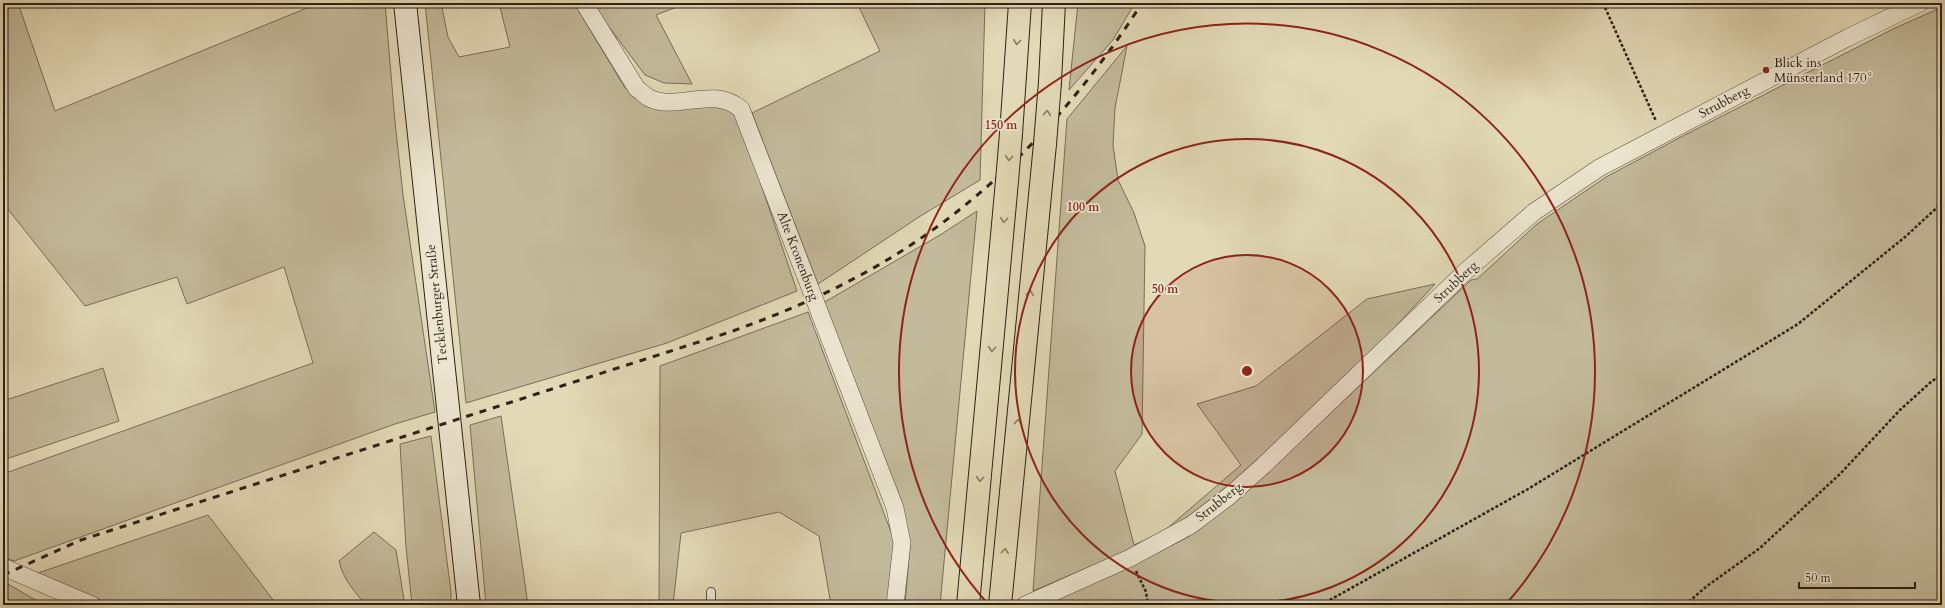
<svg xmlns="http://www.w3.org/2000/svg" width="1945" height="608" font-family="Cardo,serif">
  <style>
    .green { fill: #c3ba9b; stroke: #786d5a }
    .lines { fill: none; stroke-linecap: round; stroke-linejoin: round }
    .service-casing { stroke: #5a4e40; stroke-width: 10 }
    .minor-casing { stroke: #5a4e40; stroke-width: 18 }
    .secondary-casing { stroke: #2d2018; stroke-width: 24 }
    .motorway-casing { stroke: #2d2018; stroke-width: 24 }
    .path { stroke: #2d2018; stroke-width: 2.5; stroke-dasharray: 3 2; stroke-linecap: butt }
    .service { stroke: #ece6d0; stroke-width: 8 }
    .minor { stroke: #ece6d0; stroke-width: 17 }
    .secondary { stroke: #ece6d0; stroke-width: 22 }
    .motorway { stroke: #e2d9b6; stroke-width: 22 }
    .rail { stroke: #2d2018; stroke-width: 3; stroke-dasharray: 7 7; stroke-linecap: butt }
    .motorway-bridge-casing { stroke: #2d2018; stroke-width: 24; stroke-linecap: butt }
    .motorway-bridge { stroke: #e2d9b6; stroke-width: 22 }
    .oneway { stroke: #887c67 }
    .ring { fill: none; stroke: #8f2418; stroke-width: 2 }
    .poi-dot { fill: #8f2418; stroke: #ece6d0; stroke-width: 1.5 }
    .labels { text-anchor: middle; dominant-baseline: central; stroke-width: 3.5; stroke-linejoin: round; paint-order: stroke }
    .poi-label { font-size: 13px; fill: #2d2018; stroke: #ece6d0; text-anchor: start }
    .street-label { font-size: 13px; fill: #2d2018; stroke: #ece6d0 }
    .centre { fill: #8f2418; stroke: #ece6d0; stroke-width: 2 }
    .ring-label { font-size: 12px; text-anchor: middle; font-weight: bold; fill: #8f2418; stroke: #ece6d0; stroke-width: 3.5; stroke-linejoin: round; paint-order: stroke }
  </style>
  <rect width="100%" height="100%" fill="#e2d9b6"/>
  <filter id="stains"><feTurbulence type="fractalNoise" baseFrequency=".005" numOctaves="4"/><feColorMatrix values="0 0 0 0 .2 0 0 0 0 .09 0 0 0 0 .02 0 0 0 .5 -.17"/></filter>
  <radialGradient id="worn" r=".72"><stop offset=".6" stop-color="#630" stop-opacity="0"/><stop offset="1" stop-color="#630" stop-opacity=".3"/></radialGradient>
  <path class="green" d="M3,3H18L55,111L319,3H385L395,122L403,195L435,412L395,424L14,561L3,557V474L313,363L284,267L187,304L177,277L85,306L3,203Z
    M425,3H441L448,37L459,57L510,47L499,3H574L625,88L636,93L724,107L739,119L797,291L667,343L466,403Z
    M591,3H687L656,15L692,84L664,83L645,75Z
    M857,3H985L980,180L919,217L818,284L752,113L880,51Z
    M1078,3H1135L1113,40L1069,90Z
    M1942,7V605H1044L1117,573L1188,537L1301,441L1471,280L1477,279L1537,224L1606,177L1679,138L1893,29Z
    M1127,46L1115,108L1113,145L1118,180L1134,213L1145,246L1142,434L1115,471L1134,545L1163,532L1241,465L1197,404L1256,386L1367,299L1435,284L1365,360L1282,437L1230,484L1177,525L1161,534L1110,558L1033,591L1067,119Z
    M977,211L940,605H905L910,546L888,468L823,303L940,235Z
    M808,312L894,540L887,605H831L819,536L779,512L681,533L673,605H659L660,366Z
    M103,368L119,421L3,460V401Z
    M501,416L528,605H486L470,425Z
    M431,436L451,592V605H412L406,547L400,444Z
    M208,515L277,605H112L38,573Z
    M374,532L396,550L404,600L398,605H366C354,591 343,579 339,561Z
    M8,584L44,605H3V587Z"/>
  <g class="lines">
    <defs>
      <path id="service" d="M711,592V605"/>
      <path id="minor" d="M584,3L637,89C641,91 645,96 649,98C679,112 711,85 741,109L895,508L902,543L895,605
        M3,567L92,605
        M1025,605L1130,558L1191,525L1228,497L1264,465L1466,271L1534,212L1599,168L1847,38L1920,3"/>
      <path id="secondary" d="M405,3L469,605"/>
      <path id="motorway" d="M1050,82L1054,3
        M1011,134L1020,3
        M968,605L1007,181
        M1000,605L1045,144"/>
    </defs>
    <use href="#service" class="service-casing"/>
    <use href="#minor" class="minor-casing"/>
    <use href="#secondary" class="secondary-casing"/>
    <use href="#motorway" class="motorway-casing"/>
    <path class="path" d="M1603,3L1656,121
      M1937,377L1942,372
      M1136,571L1146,592L1148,605
      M1321,605L1528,489L1798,324L1905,237L1942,203
      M1685,605L1707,586L1760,548L1840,474L1900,410L1932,381L1942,375"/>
    <use href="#service" class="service"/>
    <use href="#minor" class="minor"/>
    <use href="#secondary" class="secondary"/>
    <use href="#motorway" class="motorway"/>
    <path class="rail" d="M3,575L81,540L730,332C772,317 814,300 855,278C975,215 1069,117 1142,3"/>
    <defs>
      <path id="motorway-bridge" d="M1045,144L1050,82
        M1007,181L1011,134"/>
    </defs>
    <use href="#motorway-bridge" class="motorway-bridge-casing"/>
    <use href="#motorway-bridge" class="motorway-bridge"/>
  </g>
  <defs><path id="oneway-chevron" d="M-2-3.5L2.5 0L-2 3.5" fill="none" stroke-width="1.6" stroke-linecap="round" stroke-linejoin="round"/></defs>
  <g class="oneway">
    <use href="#oneway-chevron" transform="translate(1017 42) rotate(94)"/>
    <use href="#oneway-chevron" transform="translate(1047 113) rotate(-85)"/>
    <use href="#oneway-chevron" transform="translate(1009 158) rotate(95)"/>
    <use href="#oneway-chevron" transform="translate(1004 220) rotate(95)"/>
    <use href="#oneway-chevron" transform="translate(1030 293) rotate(-84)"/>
    <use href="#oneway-chevron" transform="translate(992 349) rotate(95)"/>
    <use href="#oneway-chevron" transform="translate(1018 422) rotate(-84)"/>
    <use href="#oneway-chevron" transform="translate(980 479) rotate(95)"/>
    <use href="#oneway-chevron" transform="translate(1005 551) rotate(-84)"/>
  </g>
  <circle cx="1247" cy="371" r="116" fill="#8f2418" fill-opacity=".12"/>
  <g class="ring">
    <circle cx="1247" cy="371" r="116"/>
    <circle cx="1247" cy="371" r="232"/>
    <path d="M988 604A348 348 0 1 1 1506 604"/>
  </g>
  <circle class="poi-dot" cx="1766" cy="70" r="4"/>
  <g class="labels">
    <g class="poi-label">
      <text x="1774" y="63">Blick ins<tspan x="1774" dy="15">Münsterland 170°</tspan></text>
    </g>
    <g class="street-label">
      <text transform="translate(1724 102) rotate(-28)">Strubberg</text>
      <text transform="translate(798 256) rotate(69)">Alte Kronenburg</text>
      <text transform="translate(1456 282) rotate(-43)">Strubberg</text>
      <text transform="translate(437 304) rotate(-96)">Tecklenburger Straße</text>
      <text transform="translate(1219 502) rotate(-38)">Strubberg</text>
    </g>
  </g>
  <circle cx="1247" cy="371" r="6" class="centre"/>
  <g class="ring-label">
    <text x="1001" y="129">150 m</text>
    <text x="1083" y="211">100 m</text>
    <text x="1165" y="293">50 m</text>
  </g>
  <rect width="1945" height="608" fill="none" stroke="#e2d9b6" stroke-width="16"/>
  <rect x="4" y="4" width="1937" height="600" fill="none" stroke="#2d2018" stroke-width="2"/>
  <rect x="8" y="8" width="1929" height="592" fill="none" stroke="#2d2018"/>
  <path d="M1799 582v6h116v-6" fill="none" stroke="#2d2018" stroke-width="2"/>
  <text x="1805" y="582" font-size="12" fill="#2d2018" stroke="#ece6d0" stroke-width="3" paint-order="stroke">50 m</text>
  <rect width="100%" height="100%" filter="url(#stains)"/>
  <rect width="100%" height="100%" fill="url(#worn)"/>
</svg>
